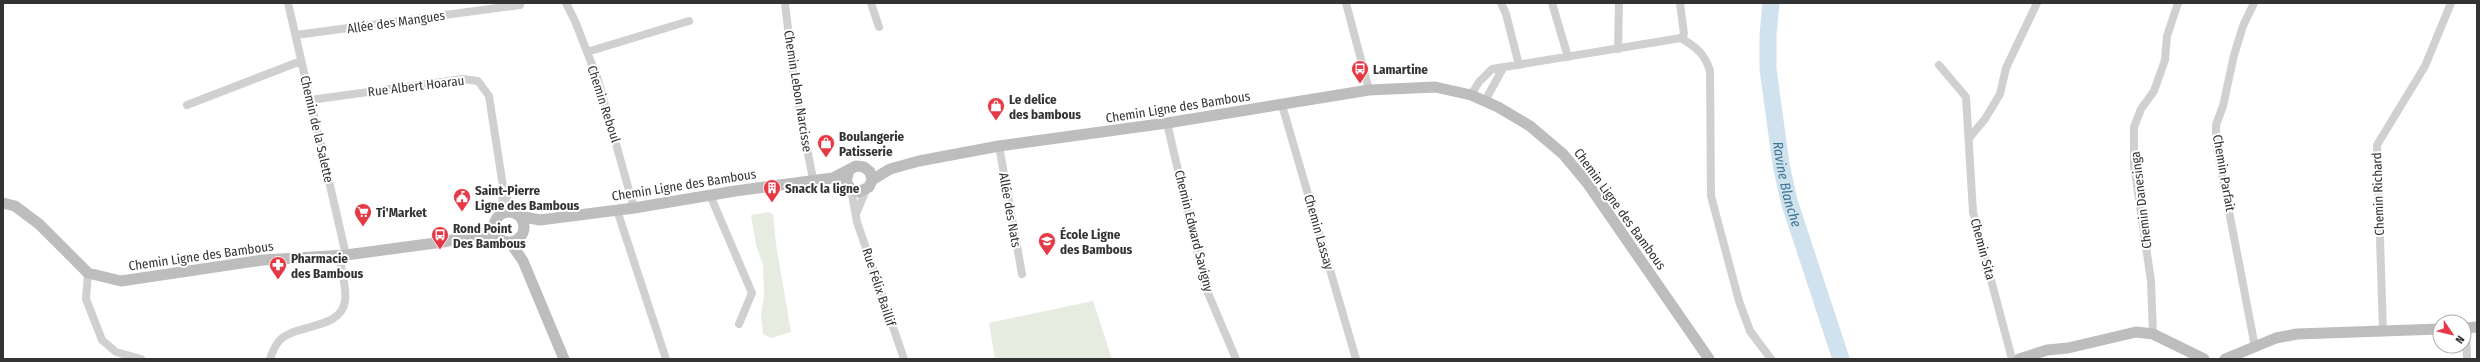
<svg xmlns="http://www.w3.org/2000/svg" width="2480" height="362" font-family="'Fira Sans Condensed',sans-serif">
  <style>
    .green { fill: #e6ecdf }
    .lines { fill: none; stroke-linecap: round; stroke-linejoin: round }
    .river { stroke: #cfe2ee; stroke-width: 17 }
    .street { stroke: #d0d0d0; stroke-width: 8 }
    .secondary { stroke: #bdbdbd; stroke-width: 11 }
    .labels { text-anchor: middle; dominant-baseline: central; stroke-width: 4; stroke-linejoin: round; paint-order: stroke }
    .street-label { font-size: 13px; fill: #333; stroke: #fff }
    .poi-label { font-size: 13px; font-weight: bold; fill: #333; stroke: #fff; text-anchor: start }
    .water-label { font-size: 14px; font-style: italic; fill: #3f7597; stroke: #fff }
  </style>
  <rect width="100%" height="100%" fill="#fff"/>
  <path class="green" d="M768,212L773,214L776,244L791,332L771,338L763,334L761,315L764,296L763,265L756,245L751,215Z
    M1093,301L1112,359H995L989,323Z"/>
  <g class="lines">
    <path class="river" id="s1" d="M1771,3L1768,35V69L1781,164L1789,201L1841,359"/>
    <path class="street" d="M288,3L346,255
      M566,3L575,21L598,80L634,208
      M785,3L795,88L813,179
      M871,3L879,27
      M1346,3L1369,90
      M1501,3L1506,14L1519,65
      M1552,3L1568,57
      M2254,3L2243,26L2234,55L2223,106L2216,125V143L2255,347
      M296,35L520,5
      M1681,38C1696,47 1705,54 1710,71L1711,196L1739,301L1750,331L1771,359
      M1618,49L1619,3
      M587,52L689,21
      M1939,65L1966,97L1973,212L2012,359
      M1471,95L1479,82L1492,69L1681,38L1684,34L1680,3
      M310,100L463,79L478,81L489,96L504,193L499,216
      M1485,101L1503,68
      M187,105L301,61
      M1282,105L1356,359
      M1167,123L1205,286L1236,359
      M1970,137L1985,119L2000,94L2006,68L2037,3
      M999,146L1022,274
      M851,189L857,222L904,359
      M504,193L515,213
      M710,195L752,293L739,324
      M617,210L666,359
      M856,214L866,190
      M88,273L86,299L102,340L116,352L141,359
      M2466,328L2467,359
      M2383,331L2377,145L2425,66L2451,3
      M2153,334L2151,281L2134,165V127L2141,109L2154,91L2165,60L2167,36L2178,3
      M270,359C272,353 275,345 280,340C297,323 341,330 345,301C347,287 341,269 339,255"/>
    <path class="secondary" d="M872,180L890,169L919,161L999,146L1167,123L1369,90L1435,87L1471,95L1498,107L1530,126L1563,154L1588,184L1709,359
      M3,203L15,206L39,224L88,273L121,281L263,260L346,255L443,242L477,235L500,238
      M494 227a15 15 0 1 1 30 0a15 15 0 1 1-30 0Z
      M520,216L540,220L634,208L735,191L833,178L856,166L864,167L870,172L872,180L869,187L859,192L851,189L846,182L849,170
      M510,242L523,261L564,359
      M2464,328L2477,327
      M2019,359L2047,350L2068,348L2136,332L2153,334L2204,359
      M2225,359L2276,338L2297,334L2440,329"/>
  </g>
  <defs>
    <symbol id="bus-pin" viewBox="-11 -11 22 30"><path d="M0 17L-7.5 6A9.5 9.5 0 1 1 7.5 6Z" fill="#e63946" stroke="#fff"/><path d="M-5-6H5V4H4V6H2V4H-2V6H-4V4H-5ZM-3.5-4V0h7V-4ZM-3.5 1.2v1.5H-2V1.2ZM2 1.2v1.5H3.5V1.2Z" fill="#fff"/></symbol>
    <symbol id="shop-pin" viewBox="-11 -11 22 30"><path d="M0 17L-7.5 6A9.5 9.5 0 1 1 7.5 6Z" fill="#e63946" stroke="#fff"/><path d="M-5-2.5h2.3a2.7 3.5 0 0 1 5.4 0H5L5.5 6h-11ZM-1.5-2.5h3a1.5 2.3 0 0 0-3 0Z" fill="#fff"/></symbol>
    <symbol id="building-pin" viewBox="-11 -11 22 30"><path d="M0 17L-7.5 6A9.5 9.5 0 1 1 7.5 6Z" fill="#e63946" stroke="#fff"/><path d="M-4-6H4V6H1V3H-1V6H-4ZM-2.5-4.3h1.7v1.8h-1.7ZM.8-4.3h1.7v1.8H.8ZM-2.5-1h1.7V.8h-1.7ZM.8-1h1.7V.8H.8Z" fill="#fff"/></symbol>
    <symbol id="civic-pin" viewBox="-11 -11 22 30"><path d="M0 17L-7.5 6A9.5 9.5 0 1 1 7.5 6Z" fill="#e63946" stroke="#fff"/><path d="M-.6-6.5H3V-4.5H.6V-3L4-1V1h2V6H-6V1h2V-1L-.6-3ZM-1.2 2.5V6h2.4V2.5Z" fill="#fff"/></symbol>
    <symbol id="supermarket-pin" viewBox="-11 -11 22 30"><path d="M0 17L-7.5 6A9.5 9.5 0 1 1 7.5 6Z" fill="#e63946" stroke="#fff"/><path d="M-6-5.5h2.5l.6 2H6L4.5 2H-2.5L-4.4-4H-6ZM-1.5 3.2a1.3 1.3 0 1 0 .1 0ZM3 3.2a1.3 1.3 0 1 0 .1 0Z" fill="#fff"/></symbol>
    <symbol id="school-pin" viewBox="-11 -11 22 30"><path d="M0 17L-7.5 6A9.5 9.5 0 1 1 7.5 6Z" fill="#e63946" stroke="#fff"/><path d="M0-5L7-2L0 1L-7-2ZM-4 1L0 2.5L4 1V4Q0 6-4 4Z" fill="#fff"/></symbol>
    <symbol id="pharmacy-pin" viewBox="-11 -11 22 30"><path d="M0 17L-7.5 6A9.5 9.5 0 1 1 7.5 6Z" fill="#e63946" stroke="#fff"/><path d="M-2-6h4v4h4v4h-4v4h-4v-4h-4v-4h4Z" fill="#fff"/></symbol>
  </defs>
  <g fill-rule="evenodd">
    <use href="#bus-pin" x="1350" y="59" width="20" height="27"/>
    <use href="#shop-pin" x="986" y="96" width="20" height="27"/>
    <use href="#shop-pin" x="816" y="133" width="20" height="27"/>
    <use href="#building-pin" x="762" y="178" width="20" height="27"/>
    <use href="#civic-pin" x="452" y="187" width="20" height="27"/>
    <use href="#supermarket-pin" x="353" y="202" width="20" height="27"/>
    <use href="#bus-pin" x="430" y="225" width="20" height="27"/>
    <use href="#school-pin" x="1037" y="231" width="20" height="27"/>
    <use href="#pharmacy-pin" x="268" y="255" width="20" height="27"/>
  </g>
  <g class="labels">
    <g class="street-label">
      <text transform="translate(396 22) rotate(-8)">Allée des Mangues</text>
      <text transform="translate(416 86) rotate(-7)">Rue Albert Hoarau</text>
      <text transform="translate(798 91) rotate(81)">Chemin Lebon Narcisse</text>
      <text transform="translate(604 104) rotate(72)">Chemin Reboul</text>
      <text transform="translate(1178 107) rotate(-9)">Chemin Ligne des Bambous</text>
      <text transform="translate(317 129) rotate(77)">Chemin de la Salette</text>
      <text transform="translate(2224 173) rotate(80)">Chemin Parfait</text>
      <text transform="translate(684 185) rotate(-9)">Chemin Ligne des Bambous</text>
      <text transform="translate(2378 194) rotate(-92)">Chemin Richard</text>
      <text transform="translate(2141 200) rotate(-97)">Chemin Danesinga</text>
      <text transform="translate(1620 209) rotate(54)">Chemin Ligne des Bambous</text>
      <text transform="translate(1010 210) rotate(80)">Allée des Nats</text>
      <text transform="translate(1194 231) rotate(76)">Chemin Edward Savigny</text>
      <text transform="translate(1319 232) rotate(74)">Chemin Lassay</text>
      <text transform="translate(1983 249) rotate(75)">Chemin Sita</text>
      <text transform="translate(201 256) rotate(-8)">Chemin Ligne des Bambous</text>
      <text transform="translate(879 287) rotate(72)">Rue Félix Baillif</text>
    </g>
    <g class="poi-label">
      <text x="1373" y="69">Lamartine</text>
      <text x="1009" y="99">Le delice<tspan x="1009" dy="15">des bambous</tspan></text>
      <text x="839" y="136">Boulangerie<tspan x="839" dy="15">Patisserie</tspan></text>
      <text x="785" y="188">Snack la ligne</text>
      <text x="475" y="190">Saint-Pierre<tspan x="475" dy="15">Ligne des Bambous</tspan></text>
      <text x="376" y="212">Ti'Market</text>
      <text x="453" y="228">Rond Point<tspan x="453" dy="15">Des Bambous</tspan></text>
      <text x="1060" y="234">École Ligne<tspan x="1060" dy="15">des Bambous</tspan></text>
      <text x="291" y="258">Pharmacie<tspan x="291" dy="15">des Bambous</tspan></text>
    </g>
    <g class="water-label">
      <text stroke="none"><textPath href="#s1" startOffset="183">Ravine Blanche</textPath></text>
    </g>
  </g>
  <rect width="2480" height="362" fill="none" stroke="#333333" stroke-width="8"/>
  <g transform="translate(2452 334) rotate(125)"><circle r="19" fill="#ffffff" stroke="#adadad"/>
  <path d="M0-3L7 15L0 10L-7 15Z" fill="#e63946"/>
  <text y="-6" font-size="11" font-weight="bold" text-anchor="middle" fill="#333333">N</text>
  </g>
</svg>
